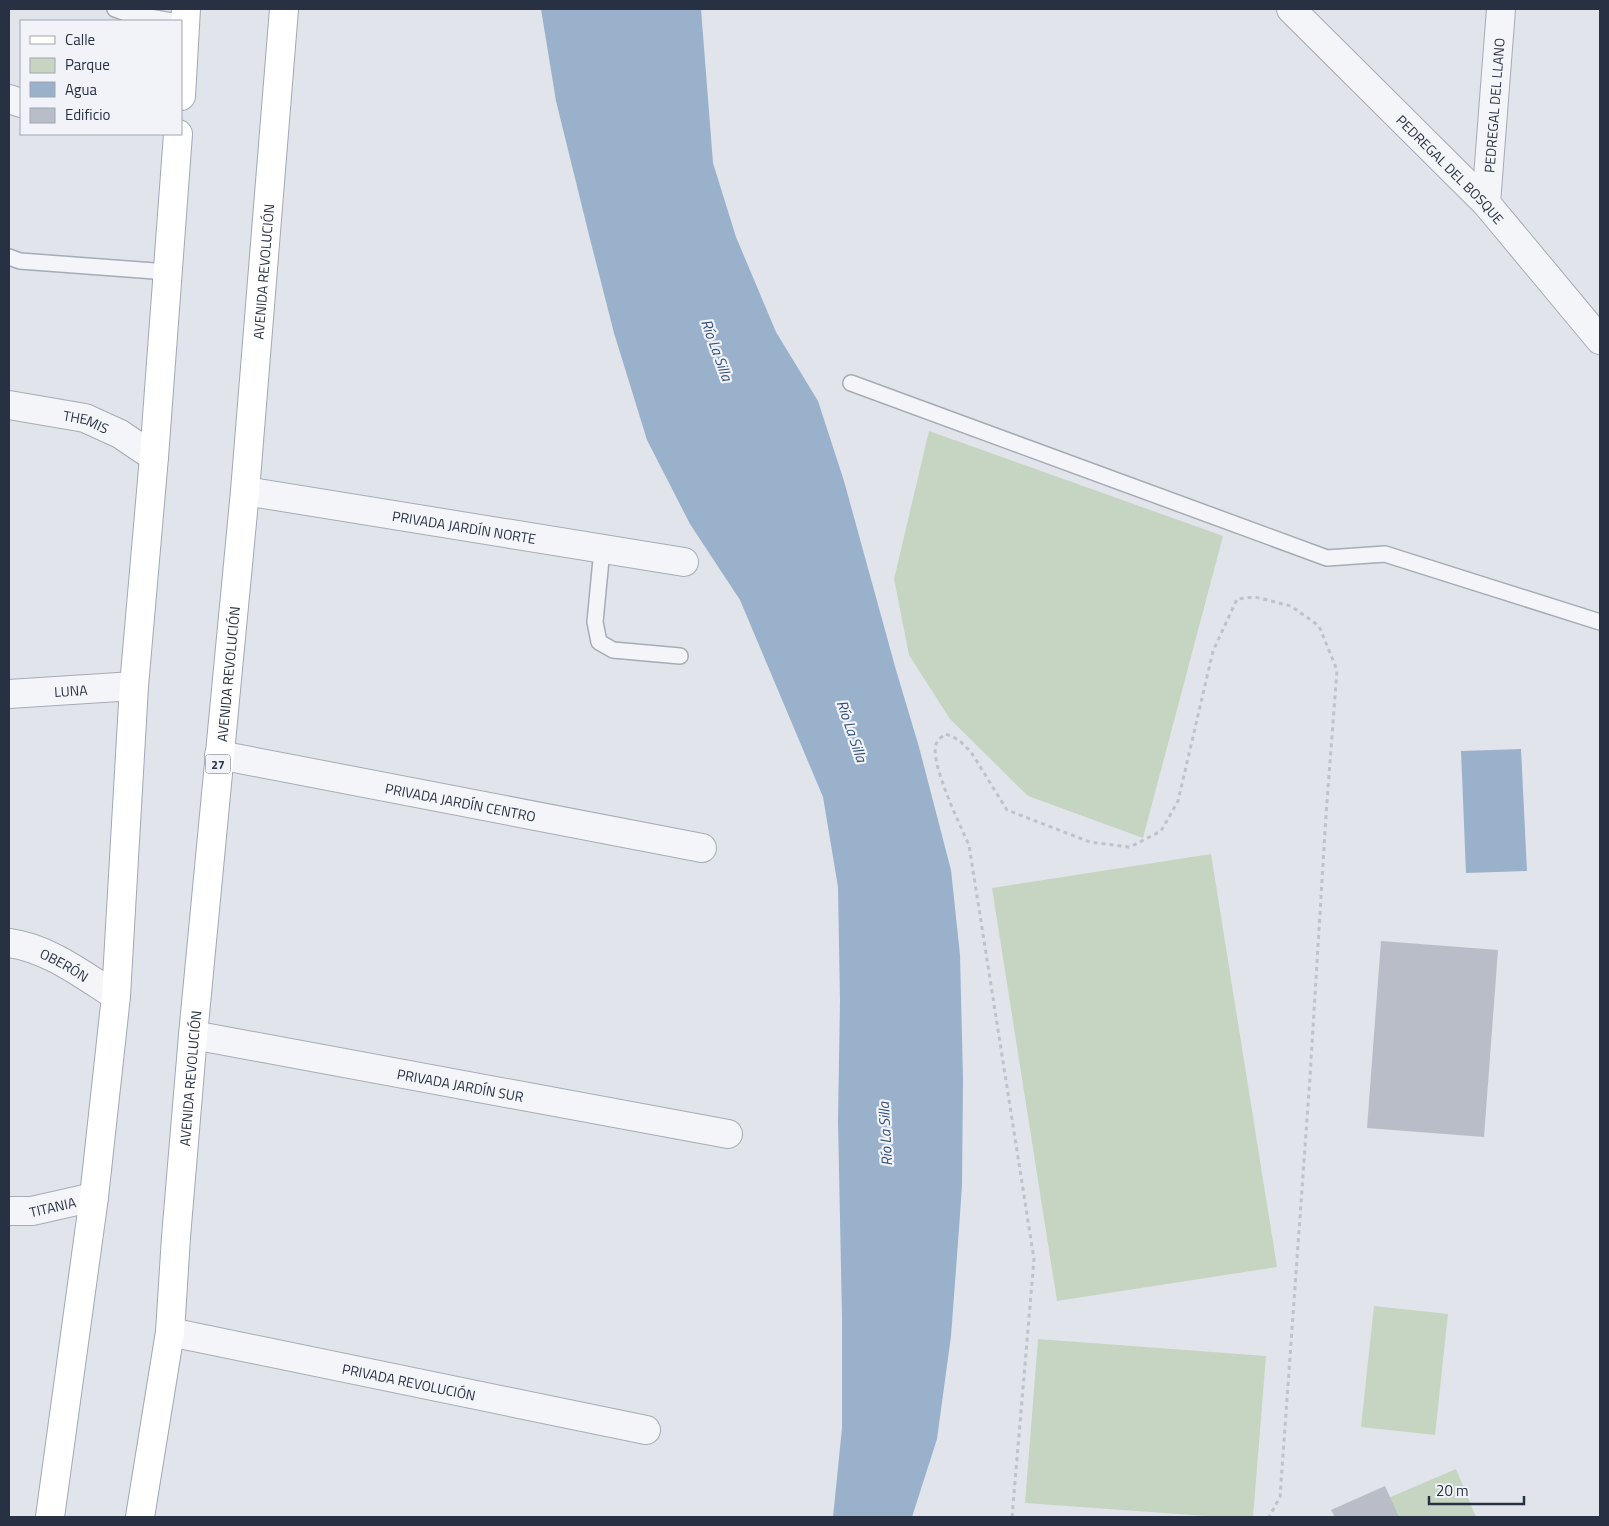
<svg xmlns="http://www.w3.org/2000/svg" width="1609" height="1526" font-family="'Titillium Web',sans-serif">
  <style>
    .green { fill: #c6d5c2 }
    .water { fill: #9ab1cc }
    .building { fill: #b8bdc8 }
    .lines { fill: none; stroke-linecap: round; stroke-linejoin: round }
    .lane-casing { stroke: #a6abb5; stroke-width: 18 }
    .street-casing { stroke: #a6abb5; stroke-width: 30 }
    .primary-casing { stroke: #a0a8b7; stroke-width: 30 }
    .path { stroke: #bfc2c9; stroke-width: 3; stroke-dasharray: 4 4; stroke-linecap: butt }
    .lane { stroke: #f4f5f8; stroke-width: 15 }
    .street { stroke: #f4f5f8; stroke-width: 28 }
    .primary { stroke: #fff; stroke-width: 28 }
    .labels { text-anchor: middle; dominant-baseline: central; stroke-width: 4.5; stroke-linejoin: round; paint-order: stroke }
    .shield { fill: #f1f3f8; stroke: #646b79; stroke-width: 1 }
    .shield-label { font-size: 12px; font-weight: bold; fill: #283143 }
    .street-label { font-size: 14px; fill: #283143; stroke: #f1f3f8 }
    .water-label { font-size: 15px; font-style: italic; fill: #304e79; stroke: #f1f3f8 }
  </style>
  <rect width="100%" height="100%" fill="#e1e4ea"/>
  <path class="green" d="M929,431L1223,536L1143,838L1028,796L950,719L909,655L894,579Z
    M1211,854L1277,1267L1057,1301L992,888Z
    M1374,1306L1448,1314L1435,1435L1361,1427Z
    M1038,1339L1266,1356L1253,1517H1220L1025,1503Z
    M1456,1469L1476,1517H1372L1367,1507Z"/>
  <path class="water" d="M541,9H701L713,163L736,237L776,332L818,401L844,481L896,670L919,747L951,870L960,955L963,1079L962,1185L959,1229L951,1336L937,1439L912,1517H833L842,1428V1317L838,1121L840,1001L838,887L823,797L740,600L690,524L647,440L614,333L589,235L556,101Z
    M1521,749L1527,871L1466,873L1461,751Z"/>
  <path class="building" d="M1381,941L1498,950L1484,1137L1367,1128Z
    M1385,1486L1399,1517H1335L1331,1510Z"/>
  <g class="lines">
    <defs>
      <path id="lane" d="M115,9L126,13L172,21
        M9,257L20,261L168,272
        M851,383L1327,558L1385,554L1600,622
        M602,549L595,622L599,642L613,650L680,656"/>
      <g id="street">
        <path id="s1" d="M1291,9L1486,203L1600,340"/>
        <path d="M9,99L21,103"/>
        <path id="s2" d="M1486,203L1501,9"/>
        <path id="s3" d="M9,405L85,418L120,434L154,457"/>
        <path id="s4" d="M245,491L684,562"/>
        <path id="s5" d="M9,694L134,686"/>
        <path id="s6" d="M219,755L702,848"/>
        <path id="s7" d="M9,943C48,948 83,975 116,996"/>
        <path id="s8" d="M193,1035L728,1134"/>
        <path id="s9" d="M9,1211H32L94,1197"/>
        <path id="s10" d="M170,1332L646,1430"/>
      </g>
      <g id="primary">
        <path d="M181,96L186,9"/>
        <path d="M50,1517L94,1197L116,996L134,686L154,457L178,134"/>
        <path id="s11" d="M140,1517L170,1332L176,1237L193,1035L245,491L284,9"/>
      </g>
    </defs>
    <use href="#lane" class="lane-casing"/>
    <use href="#street" class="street-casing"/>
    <use href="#primary" class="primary-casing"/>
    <path class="path" d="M1012,1517L1034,1259L969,845C961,827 927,758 937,742C938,739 943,736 946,734L959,740L971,752L1007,810L1090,842L1130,847L1161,831L1178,801L1213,651L1237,599L1255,597L1291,606L1319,626L1337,670L1326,815L1310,1077L1280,1497L1269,1517"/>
    <use href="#lane" class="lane"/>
    <use href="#street" class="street"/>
    <use href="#primary" class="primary"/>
  </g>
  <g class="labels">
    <rect class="shield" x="205.5" y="754.5" width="25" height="19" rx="4"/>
    <g class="shield-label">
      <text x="218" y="764">27</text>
    </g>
    <g class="street-label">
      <text stroke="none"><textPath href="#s2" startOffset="98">PEDREGAL DEL LLANO</textPath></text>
      <text stroke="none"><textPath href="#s1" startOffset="226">PEDREGAL DEL BOSQUE</textPath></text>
      <text stroke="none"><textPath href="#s11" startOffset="1252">AVENIDA REVOLUCIÓN</textPath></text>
      <text stroke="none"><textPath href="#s3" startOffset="79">THEMIS</textPath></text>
      <text stroke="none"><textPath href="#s4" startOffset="222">PRIVADA JARDÍN NORTE</textPath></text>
      <text stroke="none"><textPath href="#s11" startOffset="848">AVENIDA REVOLUCIÓN</textPath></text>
      <text stroke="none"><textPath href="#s5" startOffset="62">LUNA</textPath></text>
      <text stroke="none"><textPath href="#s6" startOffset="246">PRIVADA JARDÍN CENTRO</textPath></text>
      <text stroke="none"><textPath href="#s7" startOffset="60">OBERÓN</textPath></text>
      <text stroke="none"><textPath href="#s11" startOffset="442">AVENIDA REVOLUCIÓN</textPath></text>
      <text stroke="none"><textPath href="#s8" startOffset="272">PRIVADA JARDÍN SUR</textPath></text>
      <text stroke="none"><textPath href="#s9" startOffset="44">TITANIA</textPath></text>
      <text stroke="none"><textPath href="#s10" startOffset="244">PRIVADA REVOLUCIÓN</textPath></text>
    </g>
    <g class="water-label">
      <text transform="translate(717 350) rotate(70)">Río La Silla</text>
      <text transform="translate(852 731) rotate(71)">Río La Silla</text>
      <text transform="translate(885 1134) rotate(-93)">Río La Silla</text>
    </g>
  </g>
  <rect width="1609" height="1526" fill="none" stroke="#283143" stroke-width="20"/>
  <rect x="20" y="20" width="162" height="115" fill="#f1f3f8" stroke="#a1a5b0"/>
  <rect x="30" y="36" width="25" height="8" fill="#ffffff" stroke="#a1a5b0"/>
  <text x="65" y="45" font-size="15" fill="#283143">Calle</text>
  <rect x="30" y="58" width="25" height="15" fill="#c6d5c2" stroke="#a1a5b0"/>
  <text x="65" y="70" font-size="15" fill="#283143">Parque</text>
  <rect x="30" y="82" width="25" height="15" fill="#9ab1cc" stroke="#a1a5b0"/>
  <text x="65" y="95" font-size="15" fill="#283143">Agua</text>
  <rect x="30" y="108" width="25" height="15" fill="#b8bdc8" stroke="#a1a5b0"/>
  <text x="65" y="120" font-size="15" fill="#283143">Edificio</text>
  <path d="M1429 1496v8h95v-8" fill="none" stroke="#283143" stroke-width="2.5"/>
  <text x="1436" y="1496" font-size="15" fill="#283143" stroke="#f1f3f8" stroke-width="4" paint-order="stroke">20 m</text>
</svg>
